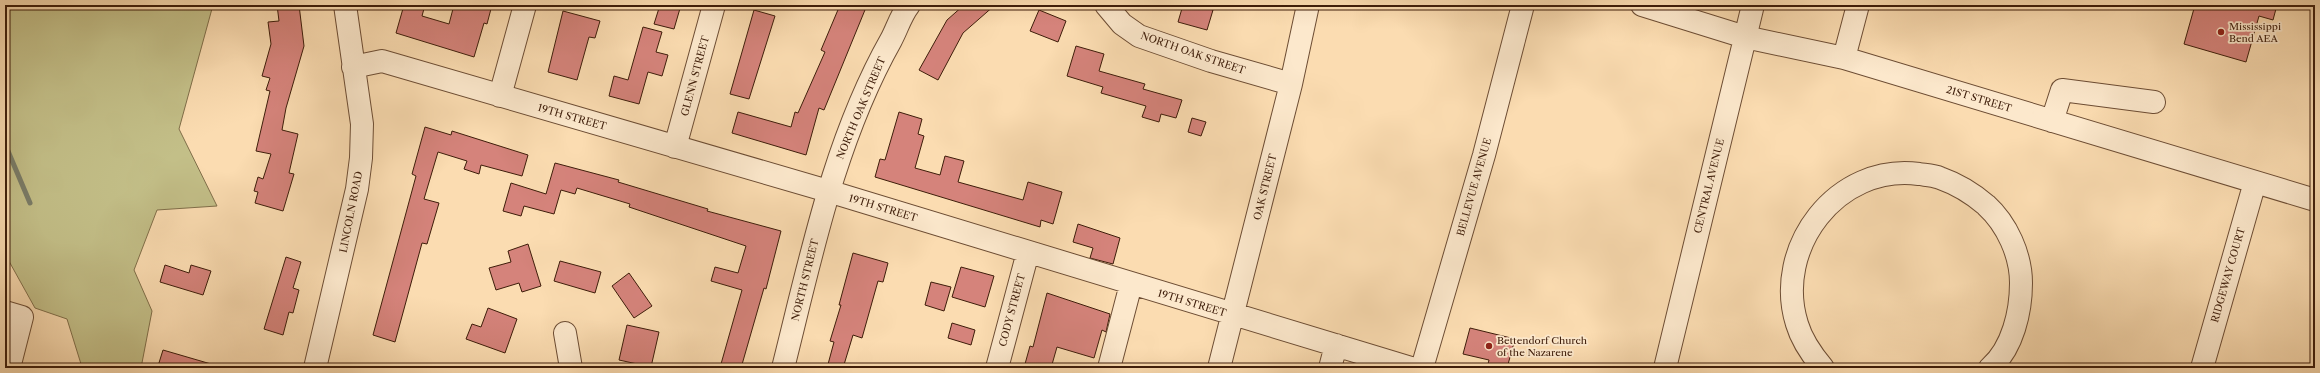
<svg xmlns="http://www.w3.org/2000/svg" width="2320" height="373" font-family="'Libre Caslon Text',serif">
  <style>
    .green { fill: #c3bf88; stroke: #806e49 }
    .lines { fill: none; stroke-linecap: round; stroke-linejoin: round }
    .stream { stroke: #797c68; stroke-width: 5 }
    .building { fill: #d5837b; stroke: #3e1d0a }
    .minor-casing { stroke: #6d4d34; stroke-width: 24 }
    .minor { stroke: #fce8cc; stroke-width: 22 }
    .poi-dot { fill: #8f2418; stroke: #fce8cc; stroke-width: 1.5 }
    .labels { text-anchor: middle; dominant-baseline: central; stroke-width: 3.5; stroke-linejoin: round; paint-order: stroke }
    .poi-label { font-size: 10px; fill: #3e1d0a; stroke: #fce8cc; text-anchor: start }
    .street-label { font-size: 10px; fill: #3e1d0a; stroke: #fce8cc }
  </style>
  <rect width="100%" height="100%" fill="#fbdcb1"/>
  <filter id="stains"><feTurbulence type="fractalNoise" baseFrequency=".005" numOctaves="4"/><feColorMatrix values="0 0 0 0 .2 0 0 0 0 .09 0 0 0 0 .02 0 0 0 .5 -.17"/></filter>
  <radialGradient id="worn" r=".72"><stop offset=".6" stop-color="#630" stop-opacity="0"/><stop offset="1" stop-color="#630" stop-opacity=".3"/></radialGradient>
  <path class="green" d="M5,5H213L179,129L217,206L157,210L134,270L152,311L141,368H114L81,364L67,319L35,308L5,254Z"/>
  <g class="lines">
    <path class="stream" d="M5,144L30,203"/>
  </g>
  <path class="building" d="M277,5H299L304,46L286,108L282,130L298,134L289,173L294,174L283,211L255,203L258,192L254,191L258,177L263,179L271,154L256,151L270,91L266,90L270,78L262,76L271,44L268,22L279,21Z
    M404,5H425L422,16L449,24L454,5H492L487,24L484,23L474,57L396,33Z
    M660,5H681L674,29L654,24Z
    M840,5H867L824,110L819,108L806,155L732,133L738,112L791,127L795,112L798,113L825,52L821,50Z
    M964,5H995L963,33L938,80L919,70L947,20Z
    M1183,5H1195L1213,10L1207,30L1178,22Z
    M2195,5H2277L2273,20L2259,16L2246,62L2184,44Z
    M754,10L775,16L749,99L730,94Z
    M1039,10L1066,21L1058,42L1030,31Z
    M563,11L600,21L595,38L589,37L577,80L548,72Z
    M643,27L662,32L656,52L668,55L662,76L648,72L639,104L609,96L614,76L628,80Z
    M1076,46L1104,54L1099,71L1145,84L1143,89L1182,100L1176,118L1161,114L1159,122L1142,117L1146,106L1101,93L1103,87L1067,76Z
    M899,112L922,119L918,134L924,136L915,168L940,175L945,156L964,161L958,182L1023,200L1028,182L1062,192L1053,224L1041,220L1040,227L875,177L880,159L885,160Z
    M1192,118L1206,122L1201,136L1188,132Z
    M425,127L451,135L452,131L528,155L522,176L481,165L479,174L464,169L467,161L438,152L424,199L439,203L427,244L422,243L395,342L373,335L416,176L412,174Z
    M555,163L619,180L618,182L708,209L707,211L781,231L766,289L764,288L741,368L721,364L742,290L711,281L715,267L738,273L746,246L629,207L630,204L577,188L575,194L561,190L554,214L524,206L521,216L503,211L511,183L546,194Z
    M1078,224L1120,238L1113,264L1090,258L1093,248L1073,242Z
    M528,244L541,286L522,292L519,283L496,290L489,268L511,262L508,251Z
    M853,253L888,263L883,282L878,281L862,338L853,335L843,368H827L834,342L830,341L841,305H839Z
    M286,257L301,262L293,288L299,290L293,313L289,312L283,335L264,329Z
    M560,261L601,272L595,293L554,281Z
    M165,265L189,273L191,265L211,271L203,295L160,282Z
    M961,267L994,276L985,307L952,297Z
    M629,273L652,306L634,318L612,286Z
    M931,282L951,287L944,311L925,305Z
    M1047,293L1110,314L1106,332L1102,330L1094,358L1057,347L1051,368H1038L1025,364L1030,346L1033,347Z
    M488,308L517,319L505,353L466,339L472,324L481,327Z
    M952,323L975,330L971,345L948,338Z
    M627,325L659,332L651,367L619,360Z
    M1470,328L1515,339L1507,368H1487L1489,360L1463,354Z
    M163,350L211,364V368H166L158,366Z"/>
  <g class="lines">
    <defs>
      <path id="minor" d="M1106,5L1122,24L1139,36L1211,61L1291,84
        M1642,5L1745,37L1844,58L2315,200
        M1844,58L1858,5
        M353,67L382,61L828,191L1411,368
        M500,96L525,5
        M2052,121L2062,90L2154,102
        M675,147L714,5
        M5,312L22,317L9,368
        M565,333L571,368
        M315,368L357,189L361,158L362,124L345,5
        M783,368C811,257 834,141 891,40C897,29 901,15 909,5
        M997,368L1028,252
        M1109,368L1131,284
        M1219,368L1291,84L1308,5
        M1330,368L1336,345
        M1422,368L1484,155L1523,5
        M1665,368L1753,5
        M1823,368C1812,355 1802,341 1797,324C1773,248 1837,163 1919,174C1925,175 1933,175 1940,178C1957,184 1972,193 1986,205C2007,224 2021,255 2021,283C2021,311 2013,348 1990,368
        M2202,368L2255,182"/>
    </defs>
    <use href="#minor" class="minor-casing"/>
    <use href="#minor" class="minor"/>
  </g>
  <g class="poi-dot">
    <circle cx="2221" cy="32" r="4"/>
    <circle cx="1489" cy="346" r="4"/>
  </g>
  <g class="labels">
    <g class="poi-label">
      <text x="2229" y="26">Mississippi<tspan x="2229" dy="12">Bend AEA</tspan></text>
      <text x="1497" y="340">Bettendorf Church<tspan x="1497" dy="12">of the Nazarene</tspan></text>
    </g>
    <g class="street-label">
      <text transform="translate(1193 53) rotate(19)">NORTH OAK STREET</text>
      <text transform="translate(695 76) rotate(-75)">GLENN STREET</text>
      <text transform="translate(1979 99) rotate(17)">21ST STREET</text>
      <text transform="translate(861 108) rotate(-67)">NORTH OAK STREET</text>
      <text transform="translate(572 117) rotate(16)">19TH STREET</text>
      <text transform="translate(1709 186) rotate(-76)">CENTRAL AVENUE</text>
      <text transform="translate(1265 187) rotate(-76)">OAK STREET</text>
      <text transform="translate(1474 187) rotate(-74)">BELLEVUE AVENUE</text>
      <text transform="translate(883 208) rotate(17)">19TH STREET</text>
      <text transform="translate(351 212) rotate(-79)">LINCOLN ROAD</text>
      <text transform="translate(2228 275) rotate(-74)">RIDGEWAY COURT</text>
      <text transform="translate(805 280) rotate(-76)">NORTH STREET</text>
      <text transform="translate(1192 303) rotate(17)">19TH STREET</text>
      <text transform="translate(1012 310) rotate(-75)">CODY STREET</text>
    </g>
  </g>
  <rect width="2320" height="373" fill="none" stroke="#fbdcb1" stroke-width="20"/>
  <rect x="6" y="6" width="2308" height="361" fill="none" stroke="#3e1d0a" stroke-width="2"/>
  <rect x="10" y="10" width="2300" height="353" fill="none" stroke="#3e1d0a"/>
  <rect width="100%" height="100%" filter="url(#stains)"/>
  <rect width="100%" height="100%" fill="url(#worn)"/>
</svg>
